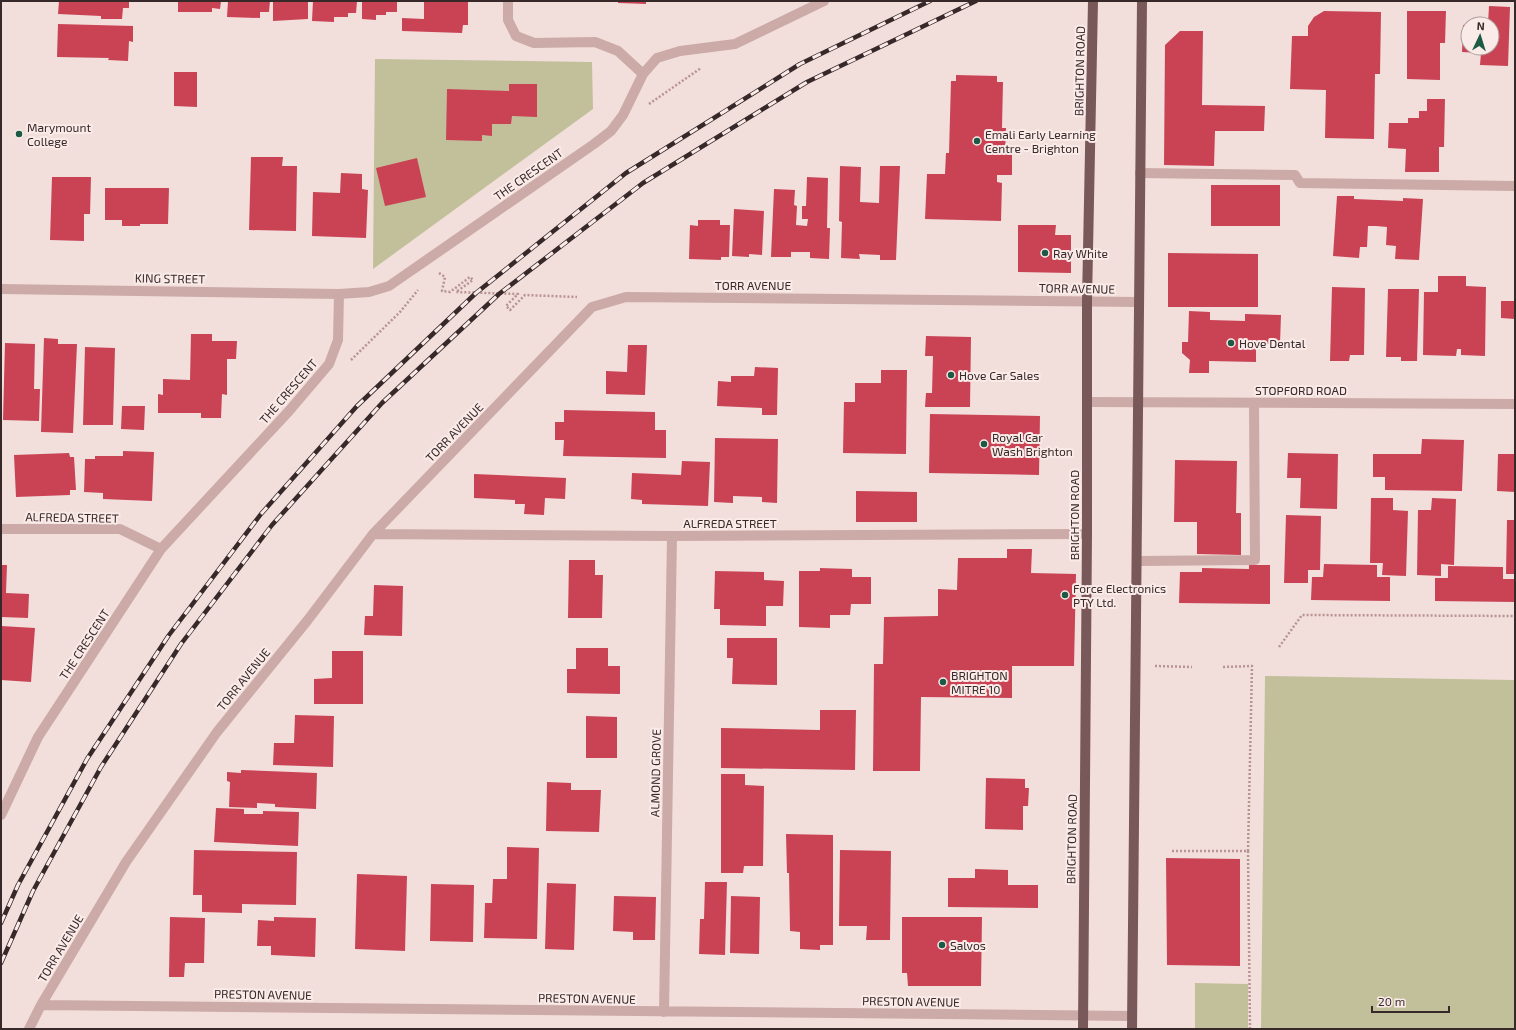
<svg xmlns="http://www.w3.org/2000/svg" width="1516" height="1030" font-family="'Exo 2',sans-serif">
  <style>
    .green { fill: #c2c09b }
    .building { fill: #c94355 }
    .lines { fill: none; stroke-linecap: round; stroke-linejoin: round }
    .path { stroke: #b79391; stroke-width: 2.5; stroke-dasharray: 2 2; stroke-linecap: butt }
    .lane { stroke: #cbaaa7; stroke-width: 10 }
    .street { stroke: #cbaaa7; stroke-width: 10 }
    .primary { stroke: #79585a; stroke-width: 10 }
    .rail-casing { stroke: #372829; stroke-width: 4.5 }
    .rail { stroke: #faebe8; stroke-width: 3; stroke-dasharray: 9; stroke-linecap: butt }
    .poi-dot { fill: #1c5a46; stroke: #faebe8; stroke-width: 1.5 }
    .labels { text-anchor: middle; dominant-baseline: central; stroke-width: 4; stroke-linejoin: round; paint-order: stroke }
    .street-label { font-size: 12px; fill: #372829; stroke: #faebe8 }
    .poi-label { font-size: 12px; fill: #372829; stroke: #faebe8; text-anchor: start }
  </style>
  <rect width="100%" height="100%" fill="#f2dfdb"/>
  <path class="green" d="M375,59L592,62L593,109L373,269Z
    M1265,676L1515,680V1029H1261Z
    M1195,983L1248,984V1029H1195Z"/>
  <path class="building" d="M59,1H129V8H123L122,19H101V16L58,14Z
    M178,1H221L220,9L212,8V12H178Z
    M228,1H270L269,12H260V18L227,17Z
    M273,1H308V19L273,21Z
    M313,1H357L356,13H348V17H334V22L312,21Z
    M362,1H397V12H386V15H376V20L362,19Z
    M424,1H468V25H463L462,33L402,31V18L424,19Z
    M618,1H646V4L618,3Z
    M1489,6L1510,7L1508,66L1480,65L1481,53L1462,52L1463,25H1468V48H1492V24H1488Z
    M1324,11L1381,12L1380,74H1375L1374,139L1325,138L1326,90L1290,89L1292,36H1308V26L1314,17Z
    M1407,11H1446L1445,43H1440V80L1407,79Z
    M58,24L133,26V42L129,41L128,61L108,60L109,58L57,57Z
    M1180,31H1203L1202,105L1265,106L1264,131H1215L1214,166L1164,165L1165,45Z
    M174,72H197V107L174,106Z
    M956,75L997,76V82H1003L1002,128H1006L1005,154H1012V175H997V182L1002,183L1001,221L925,219L927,174H945L946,153H949L951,81H956Z
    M509,84H537V117L512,116L511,124H492V136L482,135V141L446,140L447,89L509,91Z
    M1427,99H1445L1444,147H1439V172H1405L1406,149L1388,148L1389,123H1408V118H1419V111H1427Z
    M251,157H283L282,166H297L296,231L249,230Z
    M417,158L426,197L385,206L376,168Z
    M840,166L861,167L860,202L879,203L880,166H900L896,260H880V255L859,254L860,259L841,258L842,222L839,221Z
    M341,173L362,174V189L368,190L366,238L312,236L313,192L340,193Z
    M52,177H91L90,214H84V241L50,240Z
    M807,177L828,178L827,228H830L829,259L810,258V252H791V257H771L774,189L795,190L794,205L797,206L796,225L807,226L808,219H802V206H806Z
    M1211,185H1280V226H1211Z
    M105,188H169L168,224H140V226H122V220H105Z
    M1337,196H1354V199L1403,201V198L1423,199L1419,260L1395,259L1396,246L1386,245L1387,227L1376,226H1368L1367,247H1360L1359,258L1333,256Z
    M734,209L764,211L762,255L749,254V257L732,256Z
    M698,220H720V225H730L729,257H721V260L689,259L690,225L698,226Z
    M1018,225H1056L1055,235H1071V273L1018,272Z
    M1168,253L1258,254V307H1168Z
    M1438,276H1466V286L1486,287L1485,356L1461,355V349H1457L1456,356L1423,355L1424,292H1438Z
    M1332,287L1365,288L1364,355H1350L1349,361H1330Z
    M1388,289H1419L1417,361H1401V357H1386Z
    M1501,301H1515V319L1501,318Z
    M1189,311L1210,312V320L1245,321V314L1281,315L1280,344H1256V362L1209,361V373H1189L1190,360L1182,353V342H1188Z
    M191,334H212V341H237L236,359H227V395L222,394L221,418H201V413H158V394L163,395V379L190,380Z
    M926,336L971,337L970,407H925L926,393H932L933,356H925Z
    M44,338L58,339V344H77L73,433L41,432Z
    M5,343L35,344L34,389H40L39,421L3,420Z
    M628,345H647L645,395L606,394V371L627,372Z
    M85,347L115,348L113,425H83Z
    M755,367L778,368L777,415H762V408L717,406L718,381L731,382V376H754Z
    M881,370H907L906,454L843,453L844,402H855V383H881Z
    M122,406H145L144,430L121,429Z
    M564,410L655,412V430H666V458L563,456L564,440H555V422H564Z
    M930,414L1040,416L1039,475L929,473Z
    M715,438L778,439L777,503L762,502V497L733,496V503L714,502Z
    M1422,439L1464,440L1462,491L1385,490V477H1373V454H1421Z
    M123,451L154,452L152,501L103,499V493L84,492L85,459H95V456H123Z
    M69,453L70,457H74L76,490H70V495L16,497L14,455Z
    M1288,453L1338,454L1337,509L1300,508L1301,478H1287Z
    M1498,454H1515V492L1497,491Z
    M1175,460L1237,461L1236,513H1241V555L1197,554V522H1174Z
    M682,461L710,462L708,506L642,504V500L631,499L632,473L681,475Z
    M474,474L566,478L565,499L545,498L544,515L524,514L525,504H515V500L474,498Z
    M856,491L917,492V522H856Z
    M1371,498H1393V510L1408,511L1406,576L1382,575L1383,563H1370Z
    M1432,498L1456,499L1454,565L1441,564V576L1417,575L1418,510H1431Z
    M1286,515L1321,516L1320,570H1308V583H1284Z
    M1507,520H1515V574H1506Z
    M1007,549H1032L1031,573L1076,574L1074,666H1012V698L921,697L920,771H873L874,664H883L884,617L938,616V589L957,590L958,558H1007Z
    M569,560H595V575H603L602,618H568Z
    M1324,564L1377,565V577H1390V601L1311,600L1312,577H1323Z
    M1,565H7L6,593L29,594L28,618L1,617Z
    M1249,565H1270V604L1179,603L1180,572H1202V568L1249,569Z
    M1448,566L1503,567V579H1515V602L1435,601V578H1448Z
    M820,568L852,569V577H871V604H851L850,615H830V628L799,627V571H820Z
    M715,571L764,572V580L784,581L783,606H766V626L720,625V609H714Z
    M374,585L403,586L402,636L364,635L365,616H373Z
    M1,626L35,628L31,682L1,680Z
    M727,638H777V685L732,684L733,658H727Z
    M576,648H608V666H620V694L567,693V669H576Z
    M332,651H363V704H314V679L332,678Z
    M820,710H856L855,770L721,768V728L820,730Z
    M295,715L334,716L333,767L273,765L274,743H294Z
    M586,716L617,717V758H586Z
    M241,770L317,773L316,809L275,807V804L257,803V808L229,807L230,782L227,781V772L241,773Z
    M721,774H745V785L764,786L763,866H744L743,873H721Z
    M986,778L1025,779V788H1029L1028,806H1023V830L985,829Z
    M547,782L571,783V790H601L599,832L546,831Z
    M216,808L244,809V814H263V811L299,812L298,846L214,842Z
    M786,834L833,835V945H820V950L800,949V932L790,931L789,873H787Z
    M507,847L539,848L537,939L484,938L485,903H492L493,879H507Z
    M194,850L297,852L296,905L242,904V913L202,912V895H193Z
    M840,850L891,851L890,940H866L867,926H839Z
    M1166,858L1240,859V966L1167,965Z
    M975,869L1008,870V885H1038V908L948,907V878H975Z
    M357,874L407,876L405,951L355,949Z
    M705,882H727L725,955L699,954L700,919H704Z
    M547,883L576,884L574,950L545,949Z
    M431,884L474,885L473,942L430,941Z
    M614,896L656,897L655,940H633V932L613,931Z
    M731,896L760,897L759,954L730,953Z
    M170,917L205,918L204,963H185L184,977H169Z
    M274,917L316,918L315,957L271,955V946H257L258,920L274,921Z
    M902,917H982L981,986H908L907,973H902Z"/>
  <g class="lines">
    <path class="path" d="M649,104L701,68
      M439,273L445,277L442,291L450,292L470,277L473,280L456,292L518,294L506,306L510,310L525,295L577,297
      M351,360L400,312L418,290
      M1279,647L1302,615L1515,616
      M1155,666L1192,667
      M1172,851H1248L1252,666L1223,667
      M1248,851L1250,1029"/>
    <path class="lane" d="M1140,173L1295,175L1300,183L1515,186
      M1137,561L1255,560L1254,403"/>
    <path class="street" d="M508,1V20L516,36L534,43L595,42L618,51L643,74
      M1,289L339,294
      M1087,402L1515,404
      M1,529H120L161,549
      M373,534L672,536L1087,534
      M1,815L38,737L161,549L289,411L329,364L338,340L339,294L369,292L389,286L594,144L611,131L623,115L643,74L657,58L680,51L735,44L824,1
      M41,1005L1132,1016
      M664,1012L672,536
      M29,1029L41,1005L126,862L217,732L307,621L373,534L592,307L626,297L1139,302"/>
    <path class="primary" d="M1083,1029L1087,534V301L1093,1
      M1132,1029L1142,1"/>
    <defs>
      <path id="rail" d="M1,923L18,885L87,759L169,635L261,514L357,406L476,293L626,173L800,64L930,1
        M1,963L33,891L101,767L181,644L272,525L382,403L499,294L643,183L807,82L976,1"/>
    </defs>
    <use href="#rail" class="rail-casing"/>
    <use href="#rail" class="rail"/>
  </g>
  <g class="poi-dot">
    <circle cx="19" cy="134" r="4"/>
    <circle cx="977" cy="141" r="4"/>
    <circle cx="1045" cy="253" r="4"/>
    <circle cx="1231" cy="343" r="4"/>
    <circle cx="951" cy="375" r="4"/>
    <circle cx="984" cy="444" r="4"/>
    <circle cx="1065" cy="595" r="4"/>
    <circle cx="943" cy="682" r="4"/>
    <circle cx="942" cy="945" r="4"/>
  </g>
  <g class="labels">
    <g class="street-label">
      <text transform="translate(1079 71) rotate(-89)">BRIGHTON ROAD</text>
      <text transform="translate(528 174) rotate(-35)">THE CRESCENT</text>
      <text transform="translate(170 278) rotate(1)">KING STREET</text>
      <text x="753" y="285">TORR AVENUE</text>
      <text transform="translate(1077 288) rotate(1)">TORR AVENUE</text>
      <text x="1301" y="390">STOPFORD ROAD</text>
      <text transform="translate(288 391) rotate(-49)">THE CRESCENT</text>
      <text transform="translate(454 432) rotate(-46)">TORR AVENUE</text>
      <text transform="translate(1074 515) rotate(-90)">BRIGHTON ROAD</text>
      <text transform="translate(72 517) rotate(1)">ALFREDA STREET</text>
      <text x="730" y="523">ALFREDA STREET</text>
      <text transform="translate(84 644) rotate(-57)">THE CRESCENT</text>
      <text transform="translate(243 679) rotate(-51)">TORR AVENUE</text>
      <text transform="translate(655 773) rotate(-89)">ALMOND GROVE</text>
      <text transform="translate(1071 839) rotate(-89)">BRIGHTON ROAD</text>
      <text transform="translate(60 948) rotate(-59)">TORR AVENUE</text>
      <text transform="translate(263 994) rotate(1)">PRESTON AVENUE</text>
      <text transform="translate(587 998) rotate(1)">PRESTON AVENUE</text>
      <text transform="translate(911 1001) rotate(1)">PRESTON AVENUE</text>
    </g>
    <g class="poi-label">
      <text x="27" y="127">Marymount<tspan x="27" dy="14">College</tspan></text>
      <text x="985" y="134">Emali Early Learning<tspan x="985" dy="14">Centre - Brighton</tspan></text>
      <text x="1053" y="253">Ray White</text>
      <text x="1239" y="343">Hove Dental</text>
      <text x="959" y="375">Hove Car Sales</text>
      <text x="992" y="437">Royal Car<tspan x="992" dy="14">Wash Brighton</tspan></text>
      <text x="1073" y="588">Force Electronics<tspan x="1073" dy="14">PTY Ltd.</tspan></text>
      <text x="951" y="675">BRIGHTON<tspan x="951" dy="14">MITRE 10</tspan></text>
      <text x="950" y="945">Salvos</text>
    </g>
  </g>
  <rect width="1516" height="1030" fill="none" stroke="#372829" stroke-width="4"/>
  <g transform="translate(1480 36) rotate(4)"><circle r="19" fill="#faebe8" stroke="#ac9d9c"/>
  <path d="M0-3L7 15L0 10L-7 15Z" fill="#1c5a46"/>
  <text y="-6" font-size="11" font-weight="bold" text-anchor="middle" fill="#372829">N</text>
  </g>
  <path d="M1372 1006v6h77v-6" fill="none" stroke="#372829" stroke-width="2"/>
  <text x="1378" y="1006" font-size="12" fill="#372829" stroke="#faebe8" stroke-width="3" paint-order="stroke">20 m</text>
</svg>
